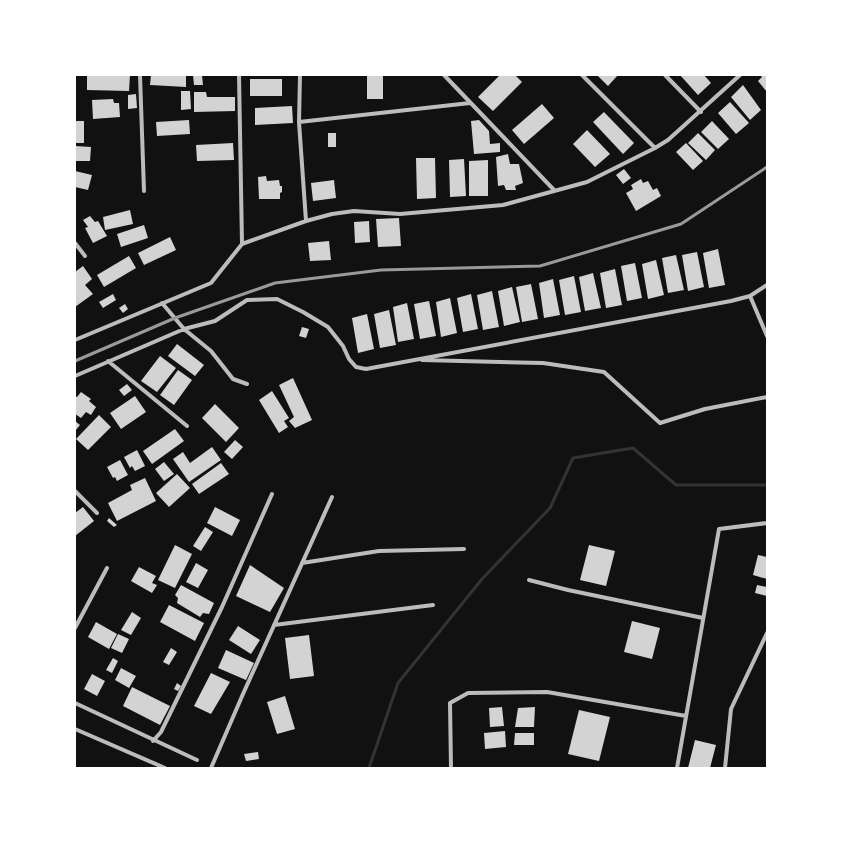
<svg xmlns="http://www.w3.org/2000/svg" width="842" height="843" font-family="'Roboto Serif',serif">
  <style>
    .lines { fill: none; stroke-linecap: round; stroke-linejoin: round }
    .stream { stroke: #333; stroke-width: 3 }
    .building { fill: #d3d3d3 }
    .minor { stroke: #bcbcbc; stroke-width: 4 }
    .rail { stroke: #9a9a9a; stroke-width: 3 }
  </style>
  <rect width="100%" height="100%" fill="#111"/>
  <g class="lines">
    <path class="stream" d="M369,768L398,683L482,579L550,508L573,458L633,448L676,485H767"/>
  </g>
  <path class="building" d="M87,75L110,76L130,75L129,91L87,90Z
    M151,75H186V87L150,85Z
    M193,75H202L203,85H194Z
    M367,75H383V99H367Z
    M500,75H515L522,82L493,111L478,97Z
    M597,75H618L608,86Z
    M680,75H704L711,83L698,95Z
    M760,75H767V92L758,81L762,77Z
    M250,79H282V96H250Z
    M743,85L761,110L750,120L731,97Z
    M181,91H190L191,109L181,110Z
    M194,92H206L207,97H235V111L194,112Z
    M136,94L137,108L128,109V95Z
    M113,99L114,103H119L120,117L93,119L92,100Z
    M730,102L749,123L736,134L718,113Z
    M542,104L554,118L524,144L512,130Z
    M292,106L293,123L255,125V108Z
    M604,112L634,143L623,154L593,122Z
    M189,120L190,134L157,136L156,122Z
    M479,120L489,131L490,144L500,143V152L474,154L471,121Z
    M75,121H84V143H75Z
    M712,121L729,139L718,149L701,132Z
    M587,130L610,154L595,167L573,144Z
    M328,133H336V147H328Z
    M698,133L715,150L706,160L688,143Z
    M233,143L234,160L197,161L196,145Z
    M686,143L703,161L693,170L676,152Z
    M75,146L91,147L90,161H75Z
    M508,154L510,164H519L523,183L515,186L516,190H506L504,185L498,186L496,157Z
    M416,158H435L436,198L417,199Z
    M464,159L466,196L450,197L449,160Z
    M488,160V196H469V161Z
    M624,169L631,178L623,184L616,175Z
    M75,171L92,175L88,190L75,187Z
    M266,176L267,181L279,180L280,186H282V192L280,193V199H259L258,177Z
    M641,179L643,183L648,181L653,190L657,188L661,196L636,211L626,193L633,189L631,185Z
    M334,180L336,198L313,201L311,183Z
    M130,210L133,224L105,230L103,217Z
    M90,216L95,222L98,221L107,236L93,243L85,228L88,227L83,220Z
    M399,218L401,246L378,247L376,219Z
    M369,221L370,242L355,243L354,222Z
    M144,225L148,238L121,247L117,234Z
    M170,237L176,250L144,265L138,253Z
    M329,241L331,260L310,261L308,243Z
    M718,249L725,285L709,288L703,253Z
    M697,252L704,287L688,291L682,255Z
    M676,255L684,290L668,293L662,258Z
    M129,256L136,268L104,287L97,275Z
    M656,260L664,295L648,299L642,264Z
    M635,263L642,298L627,301L621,266Z
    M83,266L92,279L85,285L93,294L75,307V272Z
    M615,269L622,305L606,308L600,273Z
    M593,273L601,308L585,311L579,277Z
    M574,276L581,312L565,315L559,280Z
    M553,279L560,315L544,318L539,283Z
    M531,284L538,319L522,322L516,287Z
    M512,287L520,322L504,326L498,291Z
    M492,291L499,327L483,330L477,295Z
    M113,294L116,300L103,308L99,302Z
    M471,294L478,329L463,332L457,298Z
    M450,298L457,333L441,337L436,302Z
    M429,301L436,336L420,339L414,304Z
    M407,303L414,339L398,342L393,307Z
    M125,304L128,309L123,313L119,308Z
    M389,310L396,345L380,348L374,314Z
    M367,314L374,349L358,353L352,318Z
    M302,327L309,329L306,338L299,336Z
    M177,344L204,365L195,376L168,356Z
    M160,356L176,368L157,392L141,381Z
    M178,370L192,380L174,405L160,395Z
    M293,378L312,420L295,428L289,421L294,417L279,385Z
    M127,384L132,390L124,396L119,390Z
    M272,391L289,418L284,421L288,427L279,433L259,400Z
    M81,392L91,399L89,401L96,407L91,415L86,412L81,418L75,414V396L77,397Z
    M135,396L146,412L121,429L110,413Z
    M215,404L239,428L226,442L202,418Z
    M99,415L111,427L88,450L76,439Z
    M75,421L80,425L75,431Z
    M175,429L184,441L152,464L143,451Z
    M235,440L243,447L232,459L224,452Z
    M212,447L221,460L189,482L173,459L183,452L190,463Z
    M137,450L145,466L135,471L132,466L130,468L124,457Z
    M120,460L128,475L117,481L115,477L113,478L107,467Z
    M164,462L174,474L164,481L155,469Z
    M221,463L229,474L199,494L192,484Z
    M177,474L190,488L169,507L156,493Z
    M145,478L156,501L117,521L108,503L132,490L130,485Z
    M83,507L94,521L75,536V513Z
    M215,507L240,520L232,536L207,523Z
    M109,518L117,525L114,527L107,521Z
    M205,527L213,532L201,551L193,546Z
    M175,545L192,554L175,588L158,580Z
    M589,545L615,551L606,586L580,580Z
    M758,555L767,557V579L753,575Z
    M196,563L208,570L198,588L186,582Z
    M250,565L284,588L270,612L236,596Z
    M139,567L156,576L152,583L157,585L152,593L131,581Z
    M181,585L214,603L209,614L203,613L200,617L177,603L178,598L175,595Z
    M757,585L767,587V596L755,593Z
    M169,605L204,623L195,641L160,622Z
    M132,612L141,618L131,635L121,630Z
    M632,621L660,628L652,659L624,652Z
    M96,622L117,634L109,649L88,637Z
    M238,626L260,640L251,654L229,640Z
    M118,634L129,639L122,653L111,648Z
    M309,635L314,676L290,679L285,638Z
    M171,648L177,652L169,665L163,662Z
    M226,650L254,663L246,680L218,668Z
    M113,658L118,661L112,673L106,670Z
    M121,668L136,676L129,688L115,680Z
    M211,673L230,682L211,714L194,706Z
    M92,674L105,681L97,696L84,689Z
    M177,683L181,686L178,691L174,689Z
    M132,687L170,706L160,725L123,706Z
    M285,696L295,729L277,734L267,702Z
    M502,707L504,726L490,727L489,708Z
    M535,707L534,727H515L518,708Z
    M579,710L610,717L599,761L568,754Z
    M505,731L506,747L485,749L484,733Z
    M515,733H534V745H514Z
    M695,740L716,745L710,768H688Z
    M258,752L259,759L246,761L244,754Z"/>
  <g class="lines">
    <path class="minor" d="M140,75L144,191
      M239,75L242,244
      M300,75L299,122L306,221
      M444,75L554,190
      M582,75L655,148
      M665,75L701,112
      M299,122L470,103
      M75,243L85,256
      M750,296L767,336
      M162,303L184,329L211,351L233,379L247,384
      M75,340L211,283L242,244L306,221L332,214L354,211L400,214L503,205L587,182L655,148L668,140L740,75
      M422,360L543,363L604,372L660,423L705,409L767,397
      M108,361L187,426
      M75,376L184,329L215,321L247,300L277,299L303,312L328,327L343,346L349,359L356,367L366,369L731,301L750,296L767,285
      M75,491L97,513
      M302,563L379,551L464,549
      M529,580L568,590L703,618
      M274,625L433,605
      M75,628L107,568
      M75,703L197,760
      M75,729L165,768
      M153,741L161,732L222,607L272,494
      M211,768L243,694L332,497
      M451,768L450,703L468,693L547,692L686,716
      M677,768L719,529L767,523
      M725,768L731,709L767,633"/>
    <path class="rail" d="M75,361L175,318L275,283L381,270L540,266L681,224L767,167"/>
  </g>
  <rect width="842" height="843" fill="none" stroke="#ffffff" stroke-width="152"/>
</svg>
